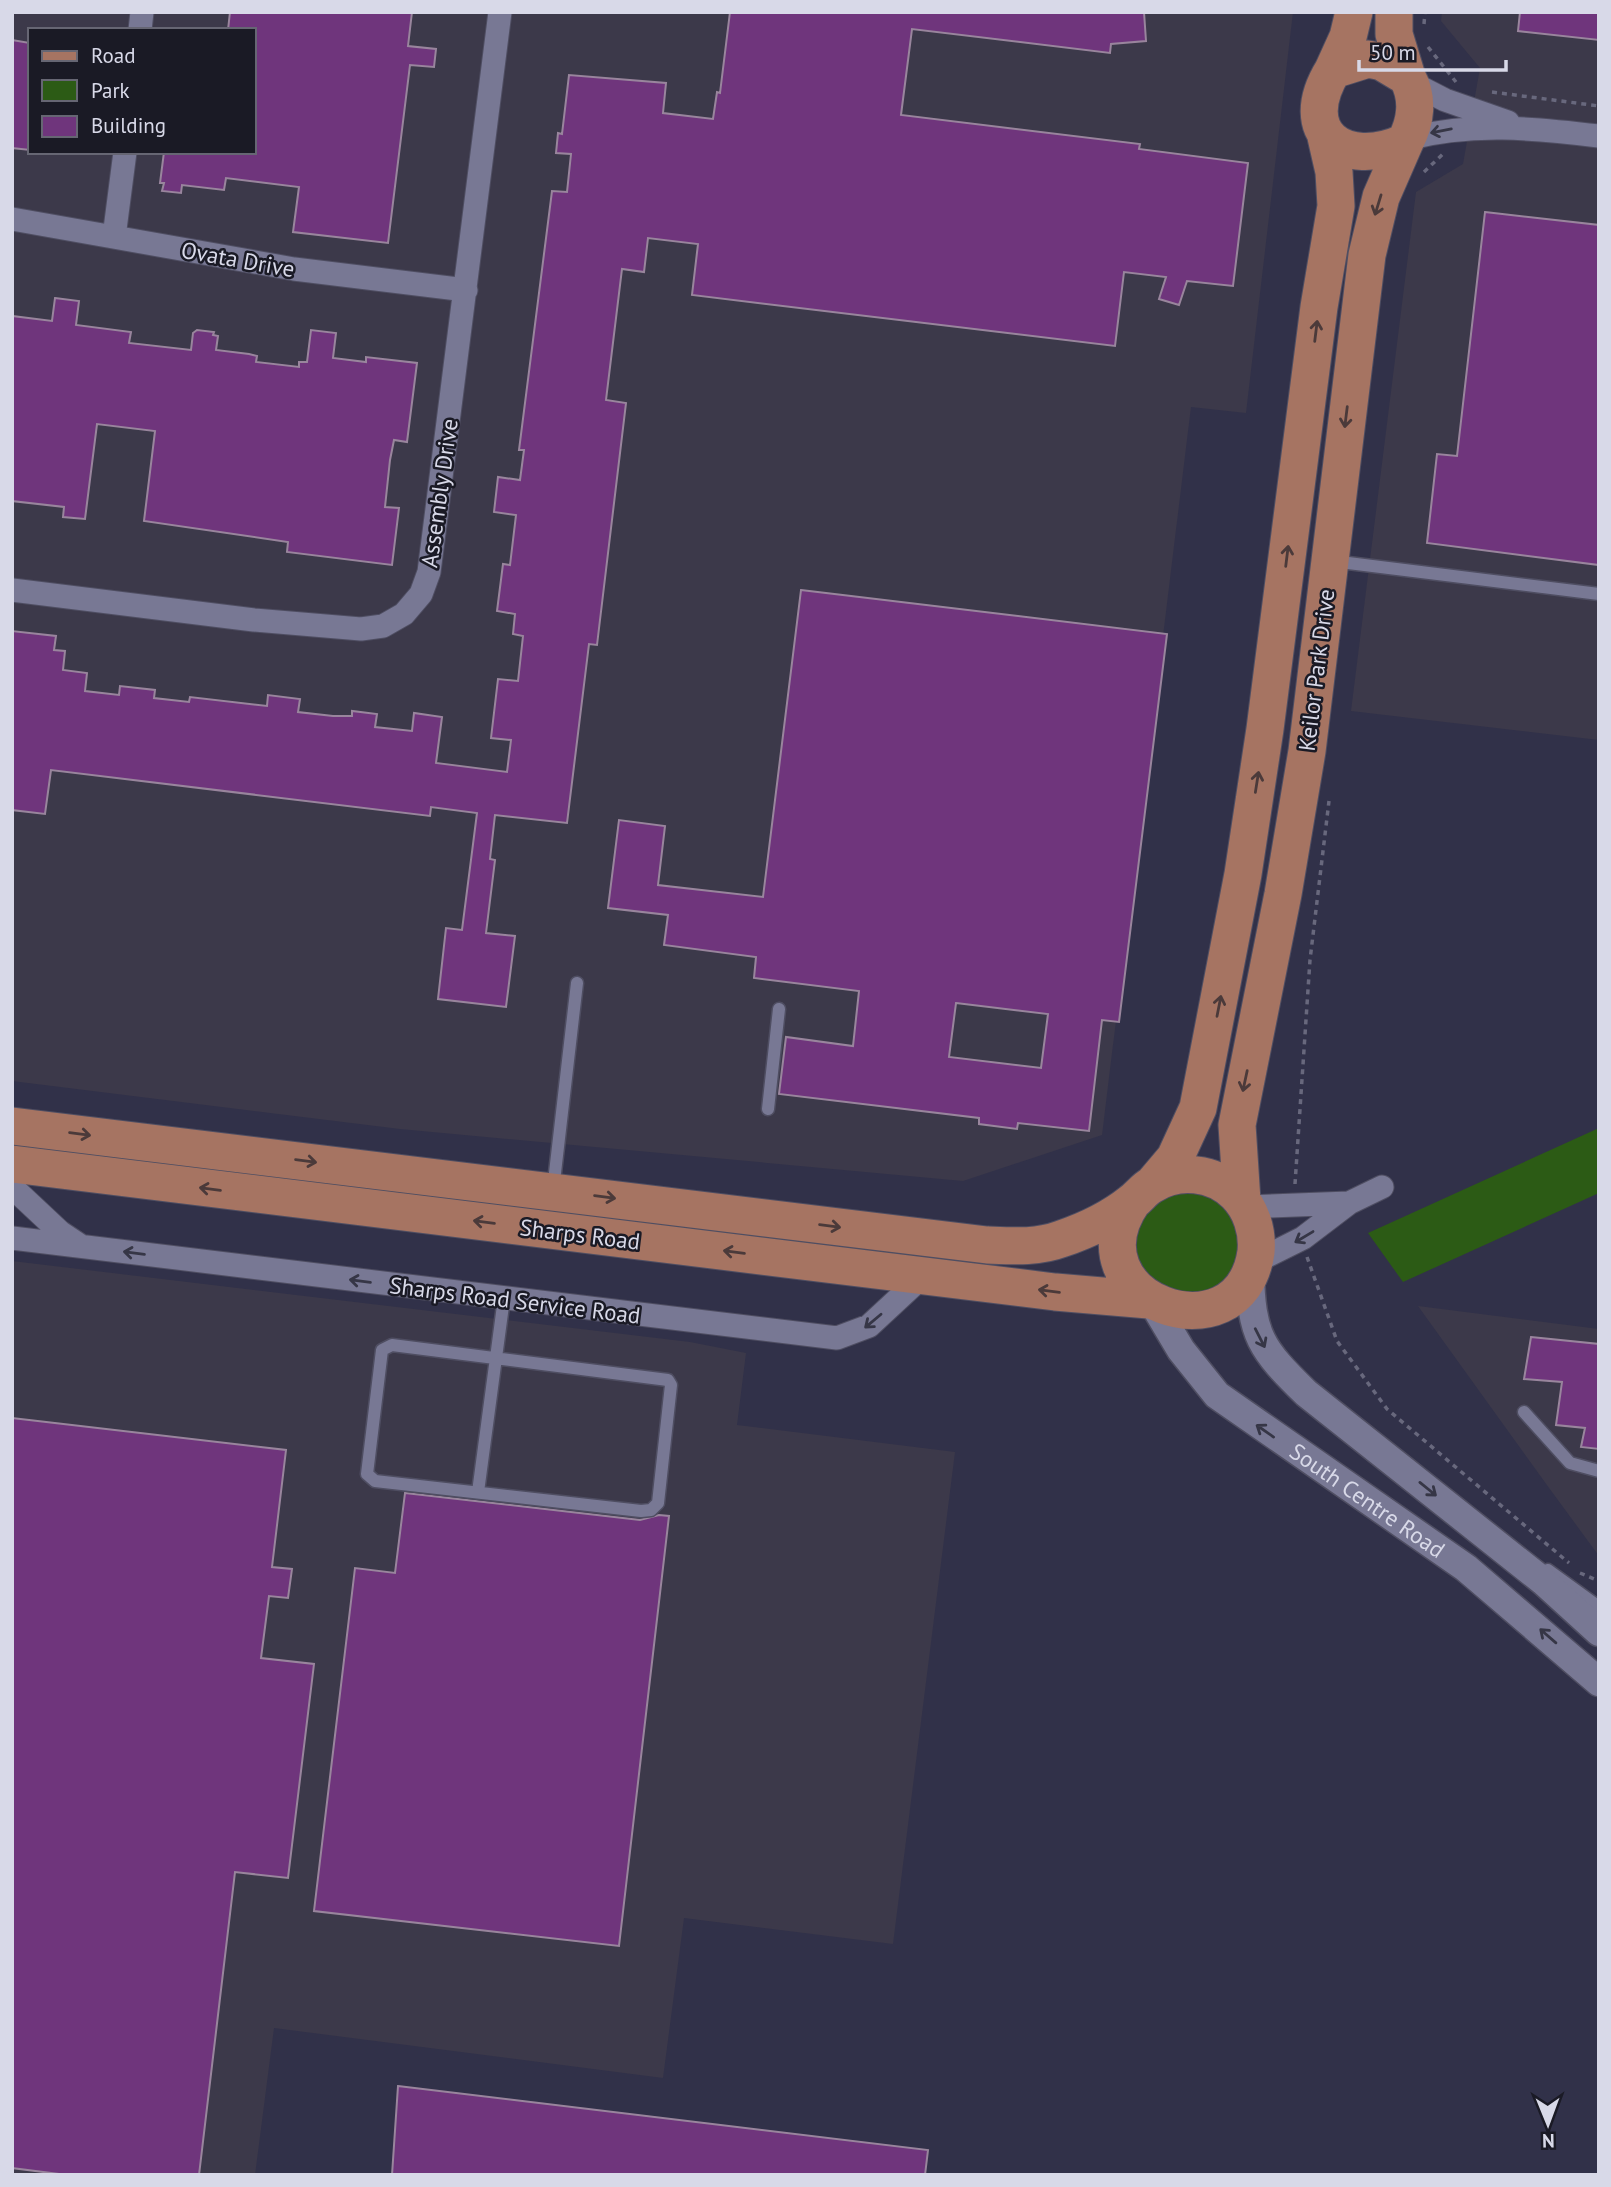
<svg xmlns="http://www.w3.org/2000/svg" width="1611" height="2187" font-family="'PT Sans',sans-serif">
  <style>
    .industrial { fill: #3c394a; fill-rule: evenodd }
    .green { fill: #2c5b15 }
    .building { fill: #6f357c; stroke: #99859d; stroke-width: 2; fill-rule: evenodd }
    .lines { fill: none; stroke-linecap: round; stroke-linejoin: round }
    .service-casing { stroke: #4f4e62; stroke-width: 15 }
    .minor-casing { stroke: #4f4e62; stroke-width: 25 }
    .tertiary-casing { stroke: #4f4e62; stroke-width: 31 }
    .primary-casing { stroke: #4f4e62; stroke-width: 39 }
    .path { stroke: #68687d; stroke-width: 3.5; stroke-dasharray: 5 5; stroke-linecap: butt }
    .service { stroke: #787894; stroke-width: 12 }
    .minor { stroke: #787894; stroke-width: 23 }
    .tertiary { stroke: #787894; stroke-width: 28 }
    .primary { stroke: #a67462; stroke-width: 37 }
    .oneway { stroke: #363646 }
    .oneway2 { stroke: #4b3a3a }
    .labels { text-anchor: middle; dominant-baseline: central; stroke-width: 5; stroke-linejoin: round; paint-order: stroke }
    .street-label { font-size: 23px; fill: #d8d9e8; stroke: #1a1a25 }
  </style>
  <rect width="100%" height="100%" fill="#313149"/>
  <path class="industrial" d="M12,12H1293L1246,413L1191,407L1102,1135L963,1181L400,1129L12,1081ZM30,30H254V152H30Z
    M1442,12H1599V740L1351,711L1416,192L1463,164L1480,68L1441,21Z
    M12,1261L690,1342L746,1353L737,1425L955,1452L893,1944L684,1918L663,2078L274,2028L255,2175H12Z
    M1418,1306L1599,1329V1556L1552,1492Z"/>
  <path class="green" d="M1599,1128V1193L1403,1282L1368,1233Z
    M1136 1242a52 52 0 1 1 104 0a52 52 0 1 1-104 0Z"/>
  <path class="building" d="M230,12H412L408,46L436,49L434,67L410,65L388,243L293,232L299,187L226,178L224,190L182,185L181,193L162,191L164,183H160L164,152H254V30H228Z
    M730,12H1144L1146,41L1111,44L1110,53L912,29L901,115L1140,144L1139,149L1248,163L1233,286L1187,281L1179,305L1159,299L1166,277L1124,272L1115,346L692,295L698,244L648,238L644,272L622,269L606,400L626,403L597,645L589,644L567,823L495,815L490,859L495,860L486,933L515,936L506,1007L438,999L446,928L462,930L477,813L431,807L430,816L51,770L45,814L12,810V631L56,636L54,650L65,651L63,670L87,673L85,691L119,695L120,686L155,690L154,698L189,702L190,697L267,706L268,695L300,699L298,712L333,716H352V711L377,714L375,727L412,731L414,713L442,717L436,763L507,772L511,740L491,738L498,679L518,681L523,636L513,634L515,614L497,611L503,564L510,565L516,515L494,512L498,477L520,480L524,450H519L552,191L567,192L571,154L556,153L558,133L562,134L569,75L666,83L663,113L713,119L717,92L720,93Z
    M1520,12H1599V40L1518,31Z
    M12,40L30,43V150L12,148Z
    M1485,212L1599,225V565L1427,543L1437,454L1457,456Z
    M55,298L79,301L76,325L131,332L129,343L191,350L193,333L197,330L214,332L213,335L218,336L216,350L249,354L257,356L256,362L299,367V362H307L311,330L336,333L333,358L366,362V357L417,363L407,442L394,440L390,460L385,507L399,508L392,565L287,552L288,542L144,521L155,431L97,424L85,519L63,517L64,507L12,501V316L52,321Z
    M801,590L1167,634L1119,1022L1102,1020L1089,1131L1018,1123L1017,1129L979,1124V1118L779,1094L786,1037L853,1046L859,991L754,978L756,957L664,945L668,915L608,908L619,820L665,826L658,885L763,897ZM956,1003L1048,1014L1041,1068L949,1057Z
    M1531,1337L1599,1344V1449L1581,1447L1585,1428L1556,1425L1562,1382L1524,1379Z
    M12,1418L286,1450L272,1567L292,1569L288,1598L269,1596L261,1658L314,1664L288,1878L235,1872L199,2175H67L12,2168Z
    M405,1493L640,1520L659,1515L669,1516L619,1946L314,1911L355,1568L395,1573Z
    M398,2086L928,2150L925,2175H392Z"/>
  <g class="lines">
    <defs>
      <path id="service" d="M1332,561L1599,594
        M768,1109L779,1009
        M553,1190L577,983
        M392,1345L668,1380L671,1385L658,1503L651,1510L641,1511L375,1481L367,1474L382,1350Z
        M1524,1412L1570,1463L1599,1471
        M478,1492L504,1298
        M1548,1570L1599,1607"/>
      <path id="minor" d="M140,30L142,12
        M1410,82L1445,100L1508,122
        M1407,139C1471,122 1533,128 1599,136
        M12,219L294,269L466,290
        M114,237L125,152
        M12,590L254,620L361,629L383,626L404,614L421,594L429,572L500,12
        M12,1187L60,1232L81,1246
        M1246,1207L1349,1203
        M12,1238L837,1338L869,1326L924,1275
        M1253,1263L1303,1238L1349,1203L1382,1187"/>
      <g id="tertiary">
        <path d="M1250,1271C1251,1336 1261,1349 1306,1393L1543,1581L1599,1632"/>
        <path id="s1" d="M1153,1303L1181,1350L1217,1395L1466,1568L1599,1682"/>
      </g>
      <path id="primary" d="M1394,12V34L1407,77
        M1368,59L1382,62L1407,77C1419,98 1416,122 1405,142C1344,170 1294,133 1333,70Z
        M1333,70L1348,37L1354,12
        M12,1126L987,1245C1012,1246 1037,1248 1061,1239C1085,1231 1112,1218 1132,1202C1139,1197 1144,1189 1152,1185C1178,1168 1214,1172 1236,1194C1251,1209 1258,1231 1256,1252C1240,1363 1065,1299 1133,1201
        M12,1164L1055,1292L1149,1300
        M1153,1184L1175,1158L1198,1108L1243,874L1265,729L1319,307L1336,206L1334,172L1326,137
        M1242,1201L1237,1125L1283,894L1307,751L1367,255L1381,197L1405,142"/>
    </defs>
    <use href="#service" class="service-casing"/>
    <use href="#minor" class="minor-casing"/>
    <use href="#tertiary" class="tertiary-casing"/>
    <use href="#primary" class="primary-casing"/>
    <path class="path" d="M1424,24L1425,12
      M1428,47L1456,82
      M1492,92L1599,106
      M1424,172L1445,152
      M1295,1184L1310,960L1329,801
      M1307,1257L1337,1341L1387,1409L1569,1563
      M1580,1573L1599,1581"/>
    <use href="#service" class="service"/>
    <use href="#minor" class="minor"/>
    <use href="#tertiary" class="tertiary"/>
    <use href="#primary" class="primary"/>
  </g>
  <defs><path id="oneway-shaft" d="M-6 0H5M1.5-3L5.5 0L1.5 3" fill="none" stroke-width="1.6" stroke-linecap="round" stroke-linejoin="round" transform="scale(1.75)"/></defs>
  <g class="oneway">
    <use href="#oneway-shaft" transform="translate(1441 131) rotate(169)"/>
    <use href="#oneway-shaft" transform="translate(1304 1237) rotate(149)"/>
    <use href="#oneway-shaft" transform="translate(134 1253) rotate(-173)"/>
    <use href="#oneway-shaft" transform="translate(360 1281) rotate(-173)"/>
    <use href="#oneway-shaft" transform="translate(873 1321) rotate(140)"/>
    <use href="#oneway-shaft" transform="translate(1260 1338) rotate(63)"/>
    <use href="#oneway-shaft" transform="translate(1265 1431) rotate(-145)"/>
    <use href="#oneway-shaft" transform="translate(1428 1489) rotate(39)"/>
    <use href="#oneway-shaft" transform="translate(1548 1636) rotate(-139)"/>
  </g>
  <g class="oneway2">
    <use href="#oneway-shaft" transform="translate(1378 205) rotate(107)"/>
    <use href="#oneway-shaft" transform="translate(1316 331) rotate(-83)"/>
    <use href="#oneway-shaft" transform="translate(1346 417) rotate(97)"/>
    <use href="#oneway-shaft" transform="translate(1287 556) rotate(-83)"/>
    <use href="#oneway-shaft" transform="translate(1257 782) rotate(-81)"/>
    <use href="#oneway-shaft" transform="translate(1219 1006) rotate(-79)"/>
    <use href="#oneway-shaft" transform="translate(1245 1081) rotate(102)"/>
    <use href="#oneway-shaft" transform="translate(80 1134) rotate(7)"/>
    <use href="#oneway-shaft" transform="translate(306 1161) rotate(7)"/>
    <use href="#oneway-shaft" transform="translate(210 1189) rotate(-173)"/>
    <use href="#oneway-shaft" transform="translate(605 1197) rotate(7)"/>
    <use href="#oneway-shaft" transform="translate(484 1222) rotate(-173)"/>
    <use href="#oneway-shaft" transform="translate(830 1226) rotate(7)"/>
    <use href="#oneway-shaft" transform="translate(734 1252) rotate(-173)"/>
    <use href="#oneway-shaft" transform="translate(1049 1291) rotate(-173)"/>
  </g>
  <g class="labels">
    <g class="street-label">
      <text transform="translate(238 259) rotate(10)">Ovata Drive</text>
      <text transform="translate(439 493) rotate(-82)">Assembly Drive</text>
      <text transform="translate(1316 670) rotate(-83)">Keilor Park Drive</text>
      <text transform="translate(580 1234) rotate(7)">Sharps Road</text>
      <text transform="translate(515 1300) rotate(7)">Sharps Road Service Road</text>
      <text stroke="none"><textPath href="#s1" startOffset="296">South Centre Road</textPath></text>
    </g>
  </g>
  <rect width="1611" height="2187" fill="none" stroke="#d8d9e8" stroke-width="28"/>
  <rect x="28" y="28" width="228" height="126" fill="#1a1a25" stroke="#666673" stroke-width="2"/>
  <rect x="42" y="51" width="35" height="10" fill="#a67462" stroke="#666673" stroke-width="2"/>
  <text x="91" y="63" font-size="21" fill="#d8d9e8">Road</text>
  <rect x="42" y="80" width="35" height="21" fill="#2c5b15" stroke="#666673" stroke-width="2"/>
  <text x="91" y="98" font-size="21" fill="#d8d9e8">Park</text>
  <rect x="42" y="116" width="35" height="21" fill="#6f357c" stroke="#666673" stroke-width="2"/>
  <text x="91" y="133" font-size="21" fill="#d8d9e8">Building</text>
  <g transform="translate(1548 2124) rotate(179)" stroke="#1a1a25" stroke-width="5" paint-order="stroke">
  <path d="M0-5L12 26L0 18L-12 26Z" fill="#d8d9e8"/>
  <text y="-10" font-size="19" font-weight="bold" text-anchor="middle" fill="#d8d9e8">N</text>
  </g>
  <path d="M1359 60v10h147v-10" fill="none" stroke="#d8d9e8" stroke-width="3.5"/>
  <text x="1370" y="60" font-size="21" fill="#d8d9e8" stroke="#1a1a25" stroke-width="5" paint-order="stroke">50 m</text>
</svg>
